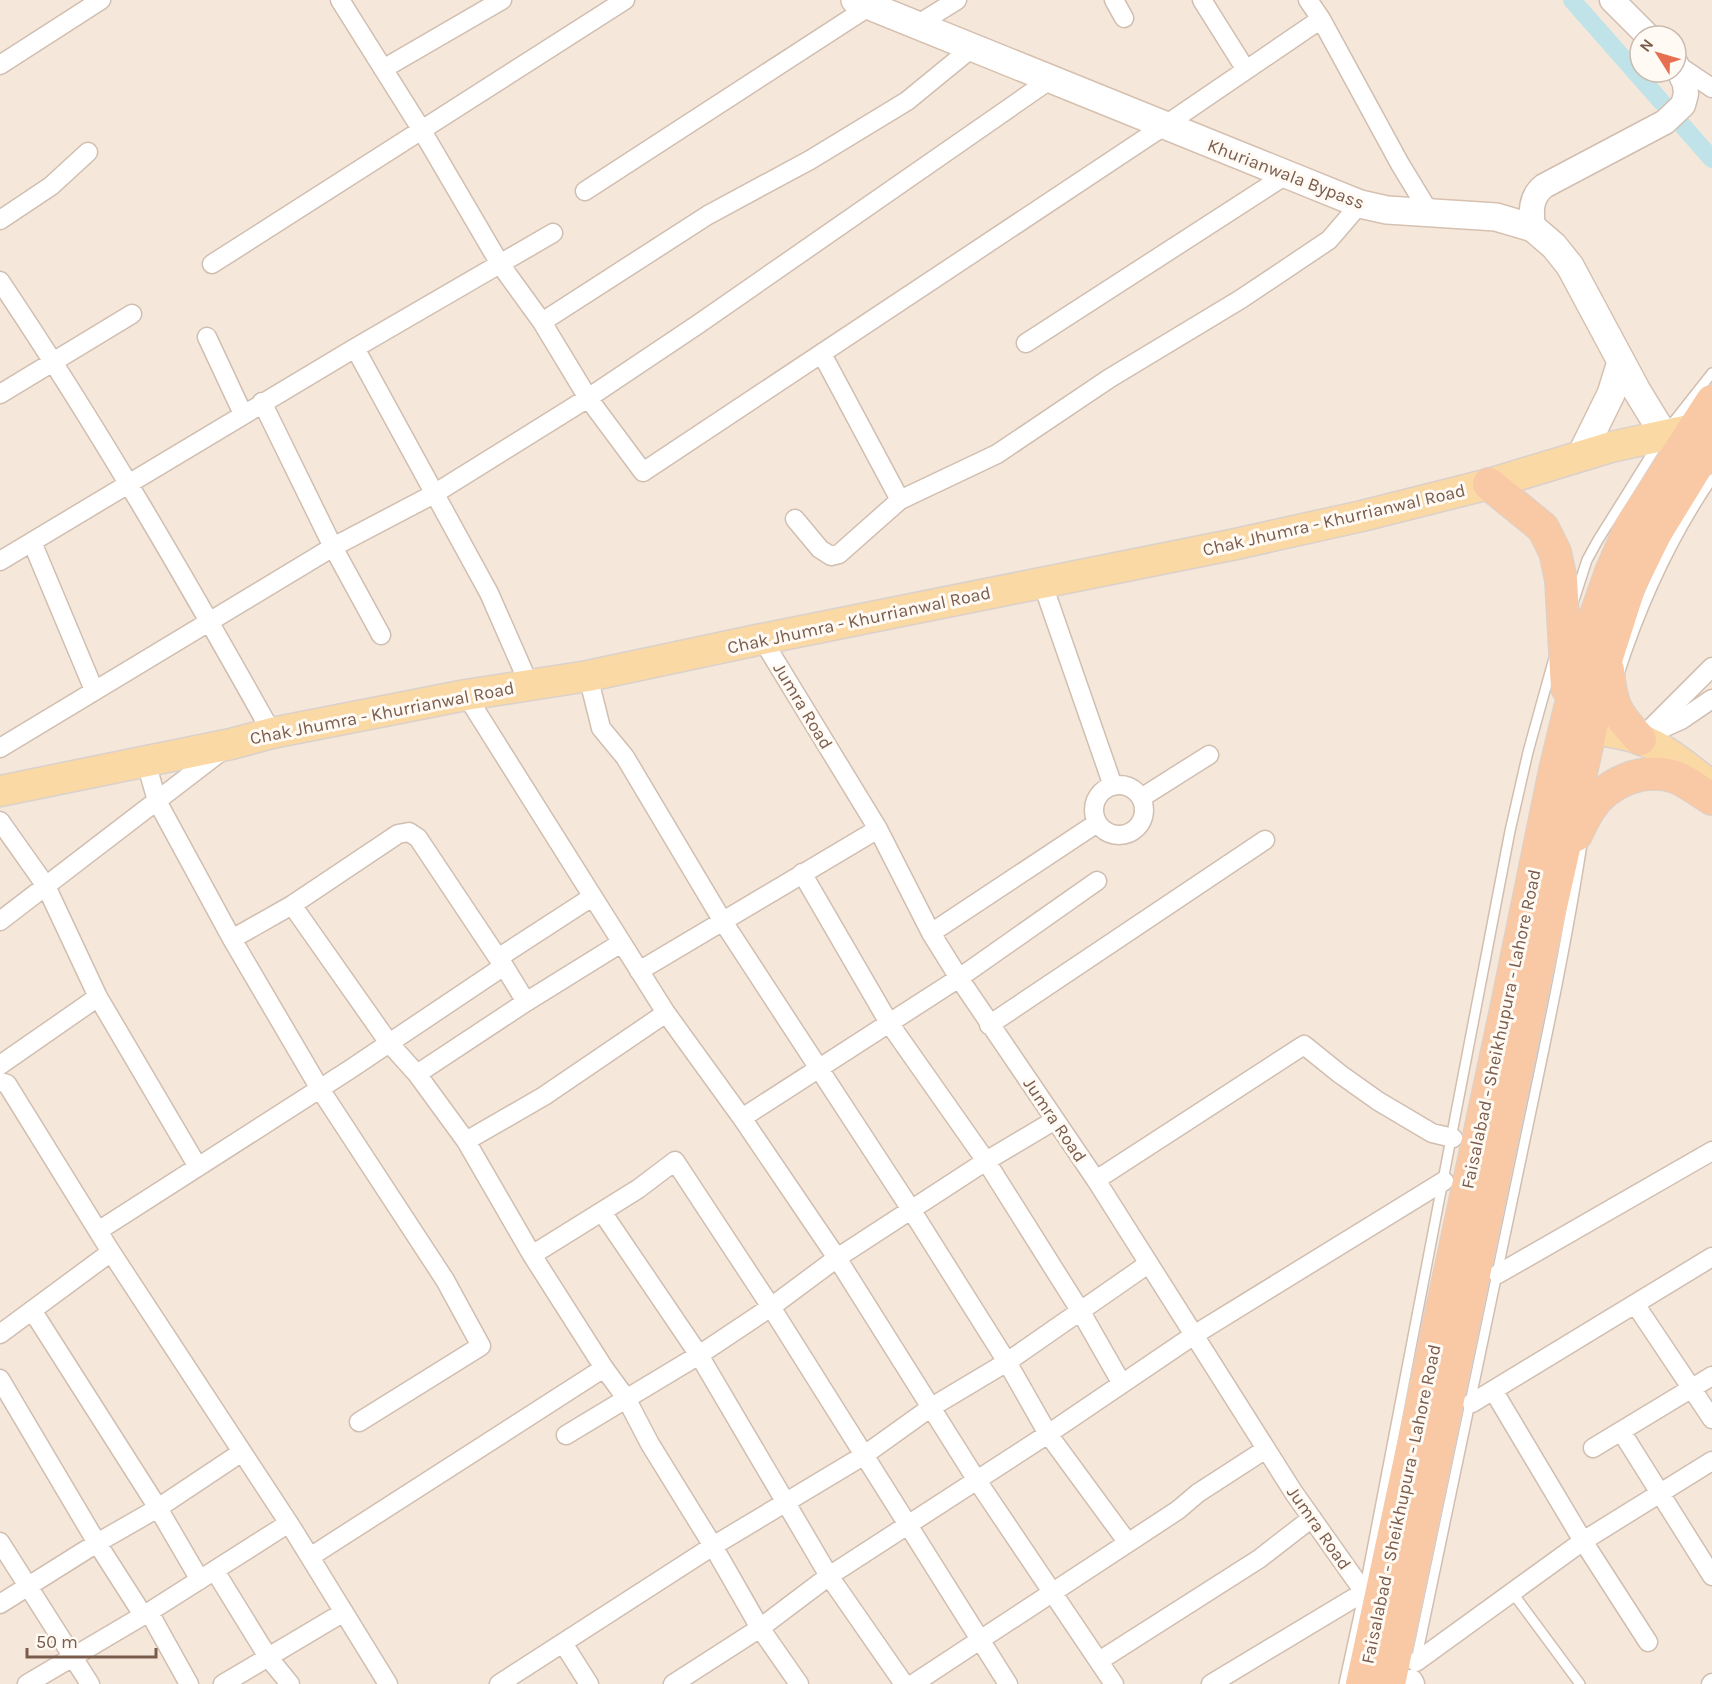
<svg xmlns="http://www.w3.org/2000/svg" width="1712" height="1684" font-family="Karla,sans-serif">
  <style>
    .residential { fill: #f5e8da; fill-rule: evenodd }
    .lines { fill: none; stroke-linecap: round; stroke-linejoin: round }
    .canal { stroke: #bfe3e8; stroke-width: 18 }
    .service-casing { stroke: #d1beb0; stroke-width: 12 }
    .minor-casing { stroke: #d1beb0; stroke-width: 21 }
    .tertiary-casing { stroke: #d1beb0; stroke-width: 27 }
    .secondary-casing { stroke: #d6c0b0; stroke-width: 30 }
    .primary-casing { stroke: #dad1cd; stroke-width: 33 }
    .trunk-casing { stroke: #dad1cd; stroke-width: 34 }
    .service { stroke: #fff; stroke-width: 9 }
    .minor { stroke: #fff; stroke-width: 18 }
    .tertiary { stroke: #fff; stroke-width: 24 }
    .secondary { stroke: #fff; stroke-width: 27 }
    .primary { stroke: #fbd9a5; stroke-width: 30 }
    .trunk { stroke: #f9c8a4; stroke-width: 32 }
    .labels { text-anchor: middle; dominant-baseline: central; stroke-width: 6; stroke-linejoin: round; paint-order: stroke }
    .street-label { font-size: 18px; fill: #7a5c4d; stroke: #fffaf3 }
  </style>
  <rect width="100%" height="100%" fill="#fdf6ec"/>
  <path class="residential" d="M0,0H1712V1684H0ZM1640,36H1676V72H1640Z"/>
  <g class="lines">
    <path class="canal" d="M1572,0L1712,159"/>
    <defs>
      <path id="service" d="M1671,425L1712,373
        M1574,600L1587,560L1598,540L1658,444
        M1619,674C1641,606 1671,539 1712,479
        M1512,1592L1580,1684
        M1416,1661C1452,1492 1488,1323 1522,1154C1544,1049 1567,943 1583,837
        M1344,1684L1364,1592L1510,831L1528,752L1554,658"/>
      <path id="minor" d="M340,0L421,129L500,264L542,322L588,398L643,472L1164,126L1321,19
        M1114,0L1124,18
        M1202,0L1246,70
        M1308,0L1321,19L1400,164L1431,215
        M917,25L957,0
        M0,65L101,0
        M1679,66L1712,88
        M383,69L502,0
        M585,191L870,6
        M0,220L51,186L88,152
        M212,264L625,0
        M0,281C98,427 186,579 272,733
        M542,322L708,215L810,160L907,101L973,47
        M207,337L243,414
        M1026,343L1286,175
        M355,348L489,593L529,684
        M822,354L900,500
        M0,394L132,314
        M262,402L333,547L381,635
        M795,519L820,549L831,556L839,554L900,500L997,454L1110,378L1241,299L1329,240L1360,204
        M32,542L94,690
        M0,561L355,348L553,233
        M1042,582L1113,786
        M762,639L878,829L931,933L959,978L1096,1180L1294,1493L1364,1592L1211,1684
        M588,676L601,728L625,757L722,920L912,1211L1007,1362L1048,1434L1128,1543
        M466,695L666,1013L742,1118L837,1258L976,1479L1114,1684
        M1652,733L1681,720L1712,699
        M1640,739L1712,667
        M0,748L333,547L434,494L588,398L697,325L1051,79
        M146,762L157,801L232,939L320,1089L445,1280L481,1346L359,1422
        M1094 810a25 25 0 1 1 50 0a25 25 0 1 1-50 0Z
        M1141,798L1209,755
        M0,821L46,886L98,997L198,1167
        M802,873L889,1023L986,1161L1081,1312L1122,1384
        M292,905L389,1043L417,1074L466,1141L532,1255L604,1368L626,1398L650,1444L713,1546L760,1628L799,1684
        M0,921L223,750
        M931,933L1097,823
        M232,939L292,905L398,834L409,832L418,838L498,958
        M504,966L526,1002L621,943
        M639,971L878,829
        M989,1025L1265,840
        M0,1065L98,997
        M417,1074L526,1002
        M0,1082L7,1084L111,1252L292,1528L388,1684
        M742,1118L959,978L1097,881
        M466,1141L544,1096L666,1013
        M1096,1180L1304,1045L1340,1074L1378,1101L1432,1133L1453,1138
        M602,1212L699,1355L829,1576L904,1684
        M98,1231L349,1070L504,966L498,958L592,897
        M532,1255L638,1189L675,1161L771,1307L1008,1684
        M1498,1274L1712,1151
        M1635,1304L1712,1419
        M32,1310L158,1508L200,1580
        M0,1334L111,1252
        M0,1379L97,1543L143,1615
        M1472,1403L1712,1257
        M1621,1431L1712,1576
        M566,1435L699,1355L771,1307L837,1258L986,1161L1055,1120
        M1593,1448L1712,1376
        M0,1542L90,1684
        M310,1557L604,1368
        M215,1571L268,1657L290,1684
        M0,1604L97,1543L158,1508L242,1452
        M149,1612L189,1684
        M1648,1642L1583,1541L1712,1461
        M563,1643L589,1684
        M1099,1661L1259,1559L1312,1518
        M1416,1662L1583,1541L1493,1390
        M27,1684L149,1612L289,1523
        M223,1684L344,1612
        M499,1684L713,1546L863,1456L930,1408L1007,1362L1148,1264
        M673,1684L760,1628L829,1576L1048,1434L1194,1335L1444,1181
        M913,1684L1178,1510L1198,1493L1266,1449
        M1711,1684L1712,1683"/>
      <path id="tertiary" d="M1612,0L1648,36
        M1533,228C1531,212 1530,197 1544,186L1665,122L1683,105L1686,94L1685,84L1676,64
        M1411,1682L1412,1684"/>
      <path id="secondary" d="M855,0L1360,204L1387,210L1496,217L1533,228L1554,246L1570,266L1637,391L1664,435
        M1580,457L1611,394L1621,362"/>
      <path id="primary" d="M1567,725C1590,729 1614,731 1637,738C1664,747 1690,769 1712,787
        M0,791L231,744L272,733L466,695L588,676L762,639L1236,544L1362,516L1489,484L1611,447L1712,425"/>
      <path id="trunk" d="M1489,484L1543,528L1555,552L1561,580L1567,688
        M1608,670C1611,705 1616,714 1640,739
        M1576,835C1580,827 1584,818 1589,810C1607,782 1642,767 1675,777C1688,782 1700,792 1712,799
        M1362,1684L1506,1009L1555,770L1569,712L1594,620L1611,572L1631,526L1712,401
        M1389,1684L1542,946L1607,657L1630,585L1655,534L1712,441"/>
    </defs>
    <use href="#service" class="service-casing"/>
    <use href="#minor" class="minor-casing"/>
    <use href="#tertiary" class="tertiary-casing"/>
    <use href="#secondary" class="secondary-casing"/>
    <use href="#primary" class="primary-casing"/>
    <use href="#trunk" class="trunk-casing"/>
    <use href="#service" class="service"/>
    <use href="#minor" class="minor"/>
    <use href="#tertiary" class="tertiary"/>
    <use href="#secondary" class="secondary"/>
    <use href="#primary" class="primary"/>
    <use href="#trunk" class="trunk"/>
  </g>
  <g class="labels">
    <g class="street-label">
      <text transform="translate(1286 174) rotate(21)">Khurianwala Bypass</text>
      <text transform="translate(1334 520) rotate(-13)">Chak Jhumra - Khurrianwal Road</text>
      <text transform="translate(859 620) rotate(-12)">Chak Jhumra - Khurrianwal Road</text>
      <text transform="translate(803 706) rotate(59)">Jumra Road</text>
      <text transform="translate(382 713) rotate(-11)">Chak Jhumra - Khurrianwal Road</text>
      <text transform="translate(1501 1029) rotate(-78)">Faisalabad - Sheikhupura - Lahore Road</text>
      <text transform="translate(1055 1120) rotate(56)">Jumra Road</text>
      <text transform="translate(1401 1504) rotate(-78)">Faisalabad - Sheikhupura - Lahore Road</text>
      <text transform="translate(1319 1528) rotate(55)">Jumra Road</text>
    </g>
  </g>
  <g transform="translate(1658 54) rotate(307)"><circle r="28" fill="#fffaf3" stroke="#cabbb1" stroke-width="1.5"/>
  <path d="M0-4.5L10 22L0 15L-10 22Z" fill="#e76f51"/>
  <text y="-9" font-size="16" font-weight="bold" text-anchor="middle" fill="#7a5c4d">N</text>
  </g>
  <path d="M27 1648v9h129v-9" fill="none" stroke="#7a5c4d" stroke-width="3"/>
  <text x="36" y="1648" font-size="18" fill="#7a5c4d" stroke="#fffaf3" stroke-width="4.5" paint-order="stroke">50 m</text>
</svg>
